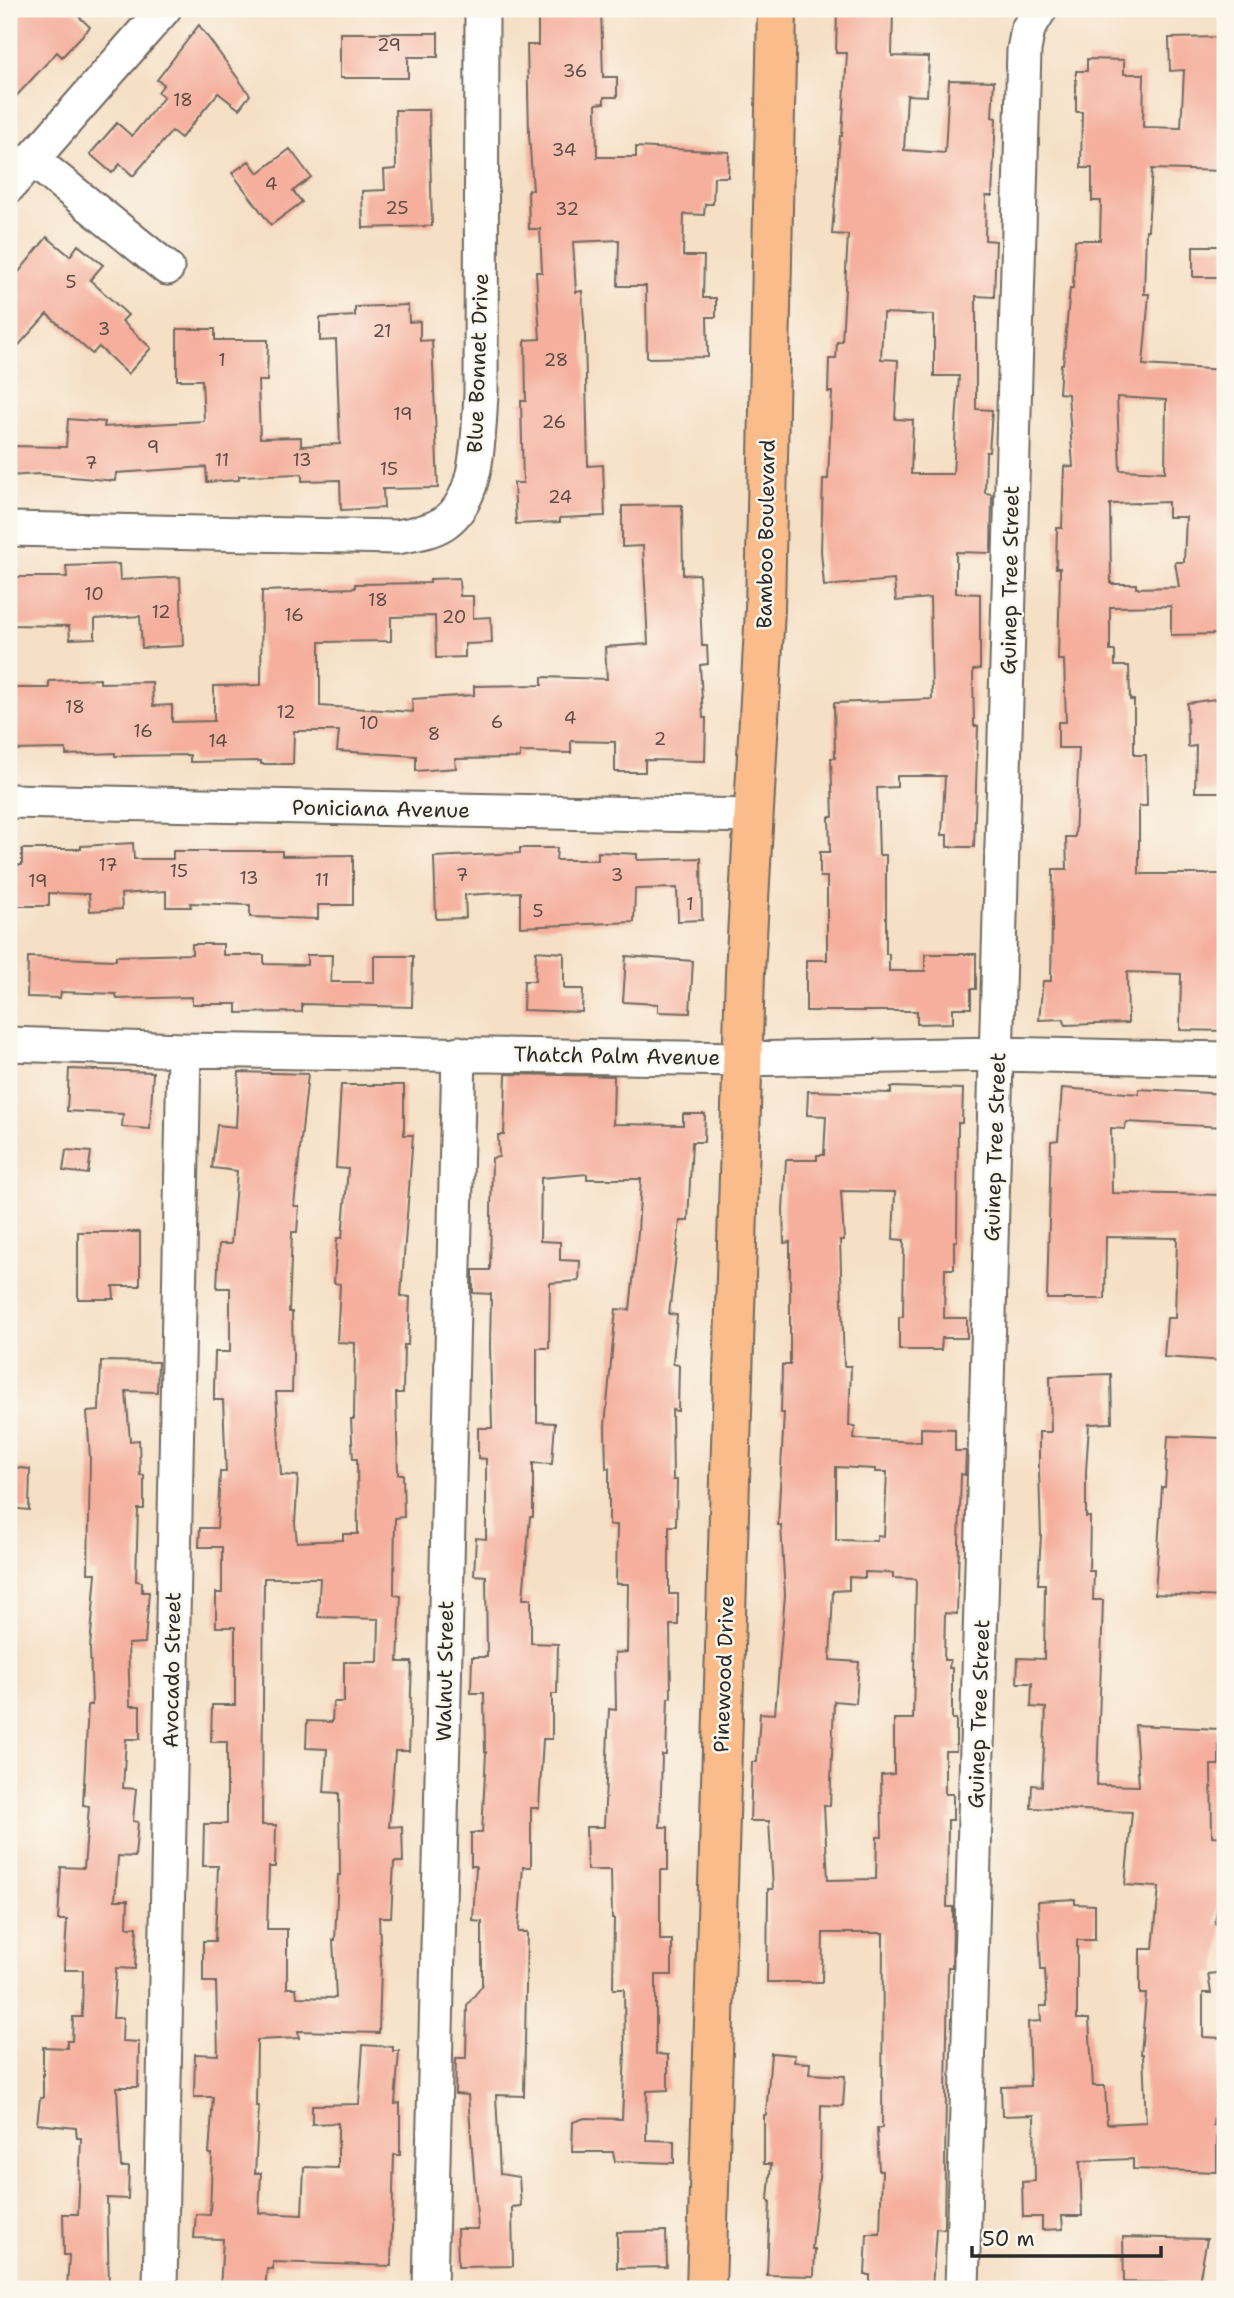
<svg xmlns="http://www.w3.org/2000/svg" width="1234" height="2298" font-family="'Shantell Sans',sans-serif">
  <style>
    .building { fill: #f5af9c; fill-rule: evenodd }
    .lines { fill: none; stroke-linecap: round; stroke-linejoin: round }
    .minor-casing { stroke: #726a61; stroke-width: 37 }
    .major-casing { stroke: #726a61; stroke-width: 42 }
    .minor { stroke: #fff; stroke-width: 33 }
    .major { stroke: #fabc8b; stroke-width: 38 }
    .labels { text-anchor: middle; dominant-baseline: central; stroke-width: 5; stroke-linejoin: round; paint-order: stroke }
    .number-label { font-size: 18px; fill: #5e4c47 }
    .street-label { font-size: 21px; fill: #2b2b2b; stroke: #fbf7ec }
  </style>
  <rect width="100%" height="100%" fill="#fbf7ec"/>
  <filter id="ink" filterUnits="userSpaceOnUse"><feTurbulence type="fractalNoise" baseFrequency=".0143" numOctaves="2"/><feDisplacementMap in="SourceGraphic" scale="14" xChannelSelector="R" yChannelSelector="G"/><feConvolveMatrix kernelMatrix="1 2 1 2 8 2 1 2 1" color-interpolation-filters="sRGB"/></filter>
  <filter id="wash" filterUnits="userSpaceOnUse"><feTurbulence type="fractalNoise" baseFrequency=".00686" numOctaves="4" result="noise"/><feDisplacementMap in="SourceGraphic" scale="28" xChannelSelector="R" yChannelSelector="G"/><feGaussianBlur stdDeviation="1.57" result="paint"/><feColorMatrix in="noise" values="0 0 0 0 0 0 0 0 0 0 0 0 0 0 0 0 0 1.4 0 .05"/><feComposite in="paint" operator="in"/></filter>
  <g filter="url(#wash)">
    <rect width="100%" height="100%" fill="#f5dfc5"/>
    <g id="blocks">
      <path class="building" d="M17,9H71L90,27L62,57L57,52L9,104V17Z
        M538,9H601L603,77H617V97H604V103L596,104L597,157H636V147L729,152L728,177H714L713,204H705L704,215L684,214L683,256H704L703,298H716V317H707L708,357L647,358L646,286H618L619,240L573,242L576,292L582,291L585,337L588,466L603,465L605,516L560,518V522L516,524L514,483H523L521,401H526L525,340L540,339L536,272H542L540,229H529L528,190H533L529,134L527,45H538Z
        M837,9H893L892,56L929,57L927,96L907,95L904,150L945,153L949,80L994,81L992,117L996,118L992,196H986L985,240L996,241L994,297L976,296V409L992,410L989,452H986L985,493L992,494L991,553L956,552V593L980,594V669L973,670L974,726H978L974,847H947V835H942L945,776H897V787L877,788L879,855H886V954H889V971H925V954H976V989H971V1008H953V1023L917,1024V1011H806V960H827V877H820V852H830L829,817H833L831,758H835L834,703L932,699L930,598L896,601L894,580L824,586L821,551L823,479H828L832,392H828L829,359H836L837,342H842L848,235L832,234L840,136H842L847,53H836ZM883,313L934,315V376H959L953,474H911L913,420L895,419L898,360L881,359Z
        M199,25L250,95L239,109L218,93L181,138L172,131L133,176L120,164L112,173L90,154L117,123L132,136L164,97L158,92L164,84L157,80Z
        M340,33H438V57H408V78H340Z
        M1225,37V171L1152,169L1148,230H1146L1144,294H1149L1143,365L1225,370V606H1223V634L1171,635V606L1110,607V651H1115V666H1129L1130,700H1134V755H1146L1147,806H1139V874H1225V1031L1180,1030L1181,974L1127,972L1128,1023L1065,1025L1064,1019L1039,1020L1043,981H1051L1053,869H1067L1066,837H1075L1079,748H1058V722H1066L1064,660H1058L1060,568H1056L1057,528H1062L1064,466L1073,467L1068,394L1059,393L1061,364H1063L1070,288H1073L1075,240H1100L1101,201H1092V168H1081L1082,112H1076V71H1087V59L1124,60V74H1144L1143,127L1181,128L1184,70L1170,71L1169,38ZM1117,397L1166,400L1165,472L1120,470ZM1168,502V517H1186L1184,562H1175L1179,587L1136,588V584H1111L1110,504Z
        M395,110H429L432,226L363,228L362,191L385,190L384,170L396,169Z
        M290,149L311,177L293,191L302,202L271,225L232,173L249,161L258,173Z
        M47,237L70,256L78,245L103,265L90,280L128,315L122,321L151,348L128,374L99,347L92,354L47,314L9,356V284Z
        M1193,246H1225V277H1193Z
        M408,305L409,322L420,321V341L432,340L438,488L383,489L384,508L341,510L340,480L302,481V474L239,476V480L207,482L206,467L116,473L115,481L39,474L9,476V446L66,447L68,419L105,422L104,427L204,421L202,380H177V329H215V340H268L267,381H258L260,438L301,437V446L340,444L336,340L320,341V318L355,316V307Z
        M682,505L683,575L699,574L702,646H707L708,664L700,665L703,718H706L705,761L645,760V772H615V742L571,741V753L520,752V758L455,759L456,768L416,771V756L337,751L339,731H294L293,764H261V761L190,762V755L115,756V753L66,755V749L9,750V688H49V681L100,679V683L152,682L153,706L172,705V722L214,721V686L261,685L262,591L355,588V584L430,583V579L459,578L460,596H473V618L491,617L492,643L465,644V657L436,658L435,616L391,617V641L320,642V706L413,712L412,699L474,695V686L542,685V677L607,679L605,647L648,644L643,546L622,547V506Z
        M119,564L120,580L180,577L183,646L142,648L140,616L95,619V638L70,639L69,626L9,625V577H67L66,566Z
        M1223,698V709H1225V792H1195L1196,746L1188,747L1187,703Z
        M133,843L134,859H173V851H282V856L353,855V905H318V919L250,917V905L190,903L191,907H166V891L121,894L122,909L90,911L89,894L49,893V906H14L13,865H22V849H81V846Z
        M520,848H557L556,860H598V852L637,854V860L701,858L702,920L678,921L677,888L635,889L634,922L520,927V892L465,895L466,918L436,919L434,857L520,853Z
        M192,944H223V955H264V964L307,965V955H332L331,982H374V956H413L412,1007L302,1004V1012L237,1013V1004H192V997L117,999L116,994L61,992L60,998L27,997L28,957L116,960V956L192,954Z
        M536,951L564,953V989H583L582,1012L523,1010L524,981H535Z
        M626,956L693,961L690,1013L658,1012V1004L623,1002Z
        M69,1069L153,1072L150,1129L122,1127L123,1114L67,1111Z
        M239,1072L308,1074L294,1206H299L297,1232H292L289,1312H292L293,1355L292,1392H276L281,1475L298,1476L295,1523L297,1542L343,1540V1534H358L357,1459H353L351,1419H354L355,1343L337,1342L340,1284L334,1283L337,1238H342L348,1169L336,1168L341,1085H404V1135H413L401,1296L410,1297L408,1345H404L403,1393H396L398,1474H403L404,1517L395,1518L394,1587V1595L401,1596L398,1662H412L411,1691L409,1751H395L389,1827L402,1826L403,1862H394L391,1917H379L381,1965L379,2033L298,2031L299,2038L257,2040L256,2106H259L255,2173H261L259,2213L302,2215L304,2167L338,2168V2123L312,2124V2105L359,2104L363,2045L393,2047V2051H399L395,2104L400,2103V2155H394L391,2266L273,2262V2269H267L265,2289H220L223,2239L194,2238L196,2214L210,2215L212,2154H209L213,2097H194L195,2054L218,2055L216,1982H203V1941H215L218,1866H203L204,1824H227V1742H211L212,1705H235V1627H216V1593H222V1547H199L200,1528H217L220,1472H226L223,1400H214V1389L215,1352H230V1288H217L219,1244H231L237,1171L212,1168L217,1125L236,1127ZM264,1578H320L318,1617L379,1619L378,1662H344V1702H333L332,1722L307,1721L306,1748L327,1749L324,1792L339,1793L340,1875H338L335,1940H333L336,1998L297,1997L296,1988H287V1929H267L269,1867H275L276,1825H262Z
        M506,1074L614,1076L613,1124L683,1125V1114H705L704,1142H692L688,1221H680L669,1314L677,1315L673,1364L679,1365L678,1411L672,1410L673,1480H677L676,1526H669V1594H678V1625H670L671,1697L668,1698L666,1755H662L660,1827H668V1870H660V1940H672V1975H656V2054L668,2055V2090L647,2091L646,2140L674,2141V2163L615,2161L613,2152H572L573,2122L585,2118L622,2119L625,2052L624,1989H613L614,1918H612L611,1870H587L586,1827H604L609,1709L616,1710L615,1653L627,1652L628,1584H616L617,1525H609V1468H606L605,1426L616,1309L630,1310L638,1232L641,1179H587V1174L541,1178L540,1241L560,1242V1260L580,1261L579,1281L550,1283L549,1348H537V1422L555,1423L552,1464L533,1463V1517H530L523,1599H531V1643L558,1644L557,1694H552V1739H543L539,1808H531V1867H523L518,1932H527L524,2096L496,2095L500,2174L519,2177L521,2206L512,2207L513,2266L458,2267L457,2229H478L468,2095L455,2094L456,2058H466L467,2005L482,1986V1922L473,1921L476,1866H471V1833H482L486,1752H485L484,1693H471L472,1657H487L486,1576L474,1575L476,1538L486,1539V1459L478,1458V1428H492L490,1347L491,1294L473,1293V1270H490L492,1158L499,1157L498,1135H504Z
        M891,1087L963,1089L962,1123H958L957,1241H954V1269H945L944,1318H967V1338H942L941,1350H899V1317H903L904,1240L893,1239L895,1192L841,1191L844,1240H840L844,1366H851L849,1426H855L854,1439L921,1442V1428L955,1429V1451H966L965,1475L961,1474L957,1614L945,1613L944,1660H950L949,1668H952V1719H956V1751H945V1794H953V1820H948L947,1907H953V1924L952,1967H948L944,2229L936,2228L932,2289H870V2275H865L867,2234H880L882,2171H879L877,2128H882L883,1933H823L822,1982H767L768,1889H773L769,1821H750L752,1762H757L760,1713L775,1714L785,1595L781,1525H778L784,1413H781L782,1365H790V1242L784,1243L783,1209L786,1160H817V1155H824L826,1116L807,1115L808,1091L891,1093ZM836,1467L875,1469V1472H887L884,1536L877,1535V1541L836,1540ZM865,1572L893,1573V1578L916,1579L913,1719H894V1774L881,1775L882,1837H877L876,1879L828,1880L824,1806H830L834,1701L856,1703L859,1662L830,1660L833,1591L849,1590V1577L865,1578Z
        M1062,1088L1139,1094V1089L1225,1094V1127L1126,1122L1125,1129L1111,1128L1112,1193L1225,1195V1361L1164,1357L1167,1318H1175L1177,1238L1106,1237L1105,1299H1047L1051,1141L1058,1140Z
        M66,1150L91,1152L88,1174L63,1171Z
        M78,1232H140V1286H113L114,1299H78Z
        M101,1361L158,1362L157,1392L126,1391L130,1441L139,1440L140,1475H144V1509H138L136,1581L142,1582V1592H149L145,1643L128,1644L130,1706H140V1739H126L123,1788L136,1789L133,1821L138,1822L135,1857L118,1856L115,1900H128L127,1927H137L135,1969L116,1968L113,2018H123L122,2041L139,2042L138,2087H117L121,2167H129L128,2199L107,2198L109,2289H67L69,2255H64L63,2214H78L81,2138H77L76,2128L37,2124L40,2098H43V2047L67,2048V2041H72L73,2017H82L83,1970H64L67,1920H58L61,1867L84,1868L89,1806L83,1805L88,1705H92L90,1648L96,1573H88L90,1458L87,1412L99,1411Z
        M1111,1374L1112,1423L1089,1424L1086,1471V1517H1090L1089,1571H1094L1093,1600H1103L1097,1785L1139,1786L1135,1725L1219,1729V1765H1211L1212,1836L1225,1837V1854L1215,1924H1222L1217,1973L1208,1974L1211,1993H1203V2037L1222,2038L1213,2125L1217,2126V2172L1133,2169V2159L1080,2161L1082,2216H1062L1063,2229L1042,2230V2217H1023L1022,2182L1035,2181L1034,2115L1002,2116L1001,2087L1030,2086L1028,2022L1041,2021L1040,2006H1047L1045,1970H1041L1038,1901L1075,1899V1904L1095,1905V1940H1077V2019H1089L1093,2086H1105L1107,2124L1146,2122L1143,2054H1141L1146,1994H1140V1949H1153L1159,1887L1125,1885L1132,1812L1031,1808L1032,1785L1042,1786L1046,1708L1031,1707L1032,1683H1017L1018,1658L1044,1659L1045,1584H1038L1041,1536L1039,1470V1432H1051L1050,1376Z
        M1168,1436L1224,1438L1221,1491L1225,1492L1220,1565H1225L1224,1597L1155,1594L1162,1487H1165Z
        M9,1467L30,1469L29,1510L9,1508Z
        M771,2053L795,2055L794,2062L810,2063L809,2074L845,2076L843,2106L821,2105L820,2167L812,2249H815L814,2276L767,2275L770,2201L768,2200L771,2164H764V2115H766Z
        M666,2231L667,2267L617,2268V2232Z
        M1123,2237L1207,2239L1198,2287L1178,2288V2283L1124,2282Z"/>
    </g>
  </g>
  <g filter="url(#ink)">
    <use href="#blocks" fill-opacity="0" stroke="#726a61" stroke-width="2"/>
    <g class="lines">
      <defs>
        <path id="minor" d="M32,159L167,268
          M9,186L164,9
          M9,529L397,537C413,534 430,532 444,523C480,499 478,434 481,395L482,9
          M9,801L753,816
          M9,1044L184,1050L742,1059L998,1054L1225,1059
          M160,2289L184,1050
          M430,2289L459,1053
          M962,2289L1024,50L1028,29L1040,9"/>
        <path id="major" d="M706,2289L745,973L765,609L777,9"/>
      </defs>
      <use href="#minor" class="minor-casing"/>
      <use href="#major" class="major-casing"/>
      <use href="#minor" class="minor"/>
      <use href="#major" class="major"/>
    </g>
  </g>
  <g class="labels">
    <g class="number-label">
      <text x="389" y="45">29</text>
      <text x="575" y="71">36</text>
      <text x="183" y="100">18</text>
      <text x="564" y="150">34</text>
      <text x="271" y="184">4</text>
      <text x="397" y="208">25</text>
      <text x="567" y="209">32</text>
      <text x="71" y="282">5</text>
      <text x="104" y="329">3</text>
      <text x="382" y="331">21</text>
      <text x="222" y="360">1</text>
      <text x="556" y="360">28</text>
      <text x="403" y="414">19</text>
      <text x="554" y="422">26</text>
      <text x="153" y="447">9</text>
      <text x="222" y="460">11</text>
      <text x="302" y="460">13</text>
      <text x="91" y="463">7</text>
      <text x="389" y="469">15</text>
      <text x="560" y="497">24</text>
      <text x="94" y="594">10</text>
      <text x="378" y="600">18</text>
      <text x="161" y="612">12</text>
      <text x="294" y="615">16</text>
      <text x="454" y="617">20</text>
      <text x="75" y="707">18</text>
      <text x="286" y="712">12</text>
      <text x="570" y="718">4</text>
      <text x="497" y="722">6</text>
      <text x="369" y="723">10</text>
      <text x="143" y="731">16</text>
      <text x="434" y="734">8</text>
      <text x="660" y="739">2</text>
      <text x="218" y="741">14</text>
      <text x="108" y="865">17</text>
      <text x="179" y="871">15</text>
      <text x="462" y="875">7</text>
      <text x="617" y="875">3</text>
      <text x="249" y="878">13</text>
      <text x="322" y="880">11</text>
      <text x="38" y="881">19</text>
      <text x="690" y="904">1</text>
      <text x="538" y="911">5</text>
    </g>
    <g class="street-label">
      <text transform="translate(478 363) rotate(-88)">Blue Bonnet Drive</text>
      <text transform="translate(766 534) rotate(-89)">Bamboo Boulevard</text>
      <text transform="translate(1010 580) rotate(-89)">Guinep Tree Street</text>
      <text transform="translate(381 809) rotate(1)">Poniciana Avenue</text>
      <text transform="translate(617 1056) rotate(1)">Thatch Palm Avenue</text>
      <text transform="translate(995 1147) rotate(-88)">Guinep Tree Street</text>
      <text transform="translate(172 1670) rotate(-89)">Avocado Street</text>
      <text transform="translate(445 1671) rotate(-89)">Walnut Street</text>
      <text transform="translate(724 1674) rotate(-88)">Pinewood Drive</text>
      <text transform="translate(979 1714) rotate(-88)">Guinep Tree Street</text>
    </g>
  </g>
  <rect width="1234" height="2298" fill="none" stroke="#fbf7ec" stroke-width="35"/>
  <path d="M972 2246v10h189v-10" fill="none" stroke="#2b2b2b" stroke-width="3.5"/>
  <text x="982" y="2246" font-size="21" fill="#2b2b2b" stroke="#fbf7ec" stroke-width="5" paint-order="stroke">50 m</text>
</svg>
